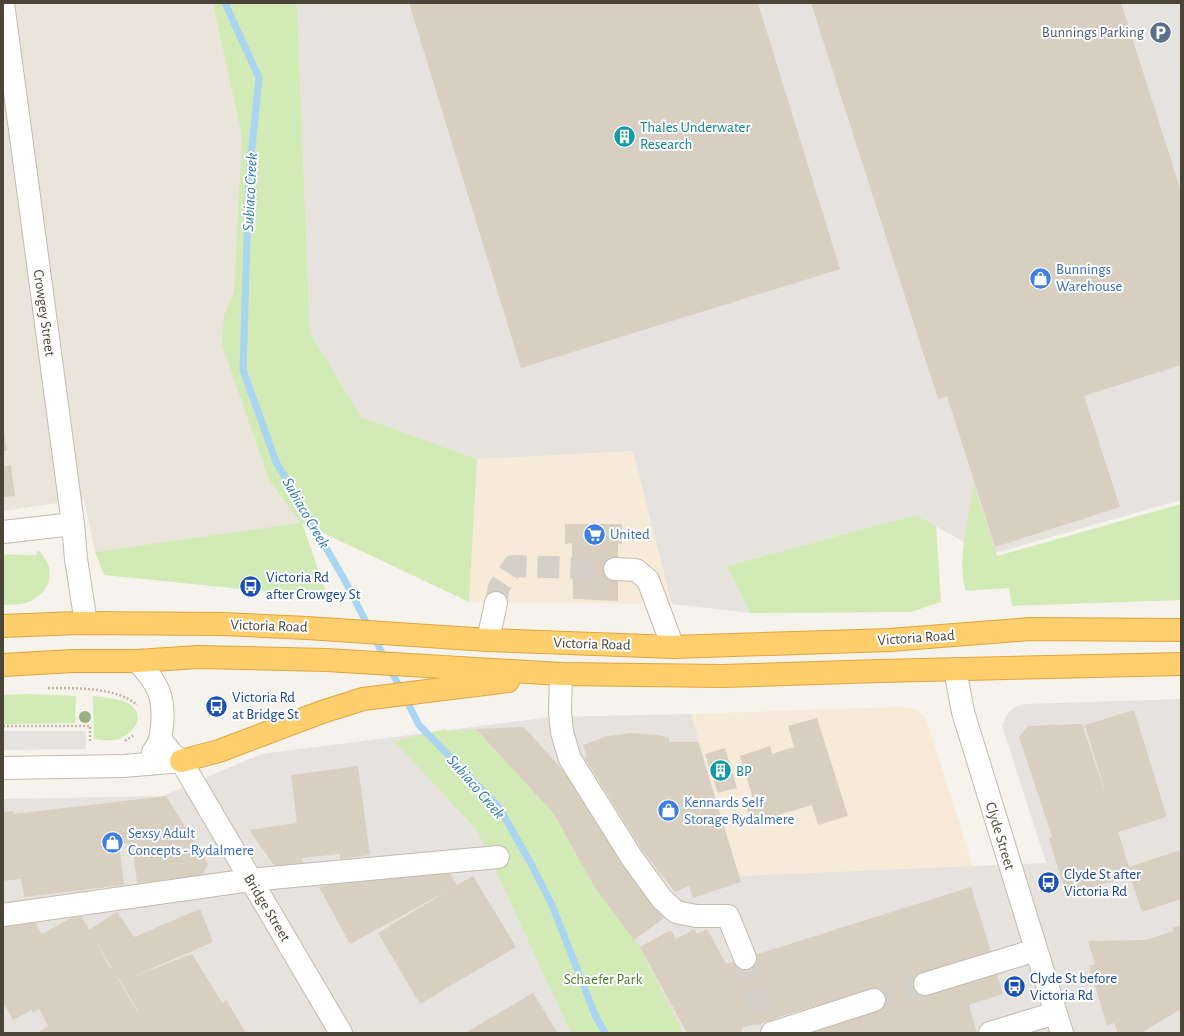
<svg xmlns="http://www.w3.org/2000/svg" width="1184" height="1036" font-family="'Alegreya Sans',sans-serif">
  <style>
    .residential { fill: #eae5da }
    .commercial { fill: #f7ead8 }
    .industrial { fill: #e6e2dd }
    .green { fill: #d2eab5 }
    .parking { fill: #e5e3e0 }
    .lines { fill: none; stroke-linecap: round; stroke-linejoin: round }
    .stream { stroke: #a9d4f2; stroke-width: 7 }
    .building { fill: #d8cfc1; fill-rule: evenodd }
    .minor-tunnel { stroke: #d4d0c8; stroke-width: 22; stroke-dasharray: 22 11; stroke-linecap: butt }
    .minor-casing { stroke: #c2bbae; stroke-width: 24 }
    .highway-casing { stroke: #e0a43c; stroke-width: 24 }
    .path { stroke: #c4b79f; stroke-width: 2.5; stroke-dasharray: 2 2; stroke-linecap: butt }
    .minor { stroke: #fff; stroke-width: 22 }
    .highway { stroke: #ffcf6e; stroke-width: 22 }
    .tree { fill: #97b381 }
    .labels { text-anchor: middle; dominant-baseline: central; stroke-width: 4; stroke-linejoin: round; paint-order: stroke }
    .service-label { font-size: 15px; fill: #4e5e75; stroke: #fff; text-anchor: end }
    .culture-label { font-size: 15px; fill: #0d838f; stroke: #fff; text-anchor: start }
    .shop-label { font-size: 15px; fill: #366cbe; stroke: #fff; text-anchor: start }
    .street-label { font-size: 15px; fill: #4b4439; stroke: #fff }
    .transit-label { font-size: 15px; fill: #164399; stroke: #fff; text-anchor: start }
    .park-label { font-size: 15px; fill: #4a7f2a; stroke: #fff }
    .water-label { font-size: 16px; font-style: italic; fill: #2e7ab2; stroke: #fff }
  </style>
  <rect width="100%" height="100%" fill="#f6f3ec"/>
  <path class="residential" d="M3,3H218L317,523L95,552L84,499L3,511Z"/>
  <path class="commercial" d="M633,451L672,604L469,602L477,459Z
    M900,707L915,709L923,715L928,724L973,867L739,876L691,714Z"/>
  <path class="industrial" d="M297,3H1181V500L988,555L915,515L727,566L750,613L672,604L633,451L477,459L361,417L310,332Z
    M1181,699V1033H3V799L163,796L261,754L551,717L691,714L739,876L1046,863L1002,725L1008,713L1015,707L1024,704Z"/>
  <path class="green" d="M213,3H297L310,332L361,417L477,459L469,602L302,523L328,598L104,575L95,552L301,523L269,480L222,345L224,316L234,292L242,136Z
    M974,485L997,556L1181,504V600L1012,606L1009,588L966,591C956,561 969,516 974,485Z
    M915,515L936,526L941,602L911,612L750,613L727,566Z
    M38,550C56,566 53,590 31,601C24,605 11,604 3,605V555C11,553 26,556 36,555Z
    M27,694L76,696L75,723L3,724V695Z
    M93,696C104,698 123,698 132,706C147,719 130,736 116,740C109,741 101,740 94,739Z
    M446,729L447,731L476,729L554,814L594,886L640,947L683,1033H571L477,830L394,741Z"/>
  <path class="parking" d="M1129,3H1181V106L1167,61L1149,66Z
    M1181,129V188L1164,135Z
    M3,731H86V749L3,750Z"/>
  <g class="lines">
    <path class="stream" d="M225,3L259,78L249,175L243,370L276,462L343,577L419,725L499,807L531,864L552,905L595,1015L605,1033"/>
  </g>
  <path class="building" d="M409,3H758L840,269L521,368Z
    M811,3H1121L1181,191V365L1084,396L1120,507L995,547L947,396L938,399Z
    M3,427L7,451H3Z
    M11,465L15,496L3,497V466Z
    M565,524H622V544H618V601L573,599L572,543L565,544Z
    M208,703L221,704V711L207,710Z
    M1134,710L1167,817L1118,832L1129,867L1181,850V899L1142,912L1130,876L1066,895L1049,838L1052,837L1019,737L1028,726L1082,724L1107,798L1085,725Z
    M817,718L848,816L818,825L812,805L751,823L746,804L754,802L740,756L770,746L772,754L794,747L788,726Z
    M524,727L576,785L624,866L664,918L634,940L594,886L554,814L476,729Z
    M631,733L657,735L669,738V742H698L741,882L693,898L689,886L675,892L642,850L584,757H587L583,745L608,736Z
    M725,748L737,788L718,793L705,754Z
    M358,766L370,855L340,859V854L302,858L303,863L276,868L249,830L297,823L291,775Z
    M166,796L208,864L202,876L137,883L132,843L119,844L124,885L24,897L21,879L3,881V812L13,811L14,814Z
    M447,868L457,885L473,876L516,947L420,1004L378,933L449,890L350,944L319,887L375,875Z
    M971,887L991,952L922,974L997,973L1003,994L969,1005L977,1033H804L870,990L742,1028V1033H687L640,947L671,930L676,939L694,929L697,934L707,929L726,964Z
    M200,909L213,942L132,977L192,954L222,1003L226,1000L246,1033H37L48,1026L39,1009L33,1012L32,1010L13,1020L3,1002V923L33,919L42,934L80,913L89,930L117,912L134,937ZM93,937L112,968L111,969ZM113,970L121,982L138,1011H137Z
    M1181,925V1009L1141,1033H1118L1114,1023L1107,1025L1089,966L1095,964L1088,941L1146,940L1174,931L1172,928Z
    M533,993L557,1032L555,1033H465Z"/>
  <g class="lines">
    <path class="minor-tunnel" d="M496,603L499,587L513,566L615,569
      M745,958L766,1022
      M874,1000L925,984"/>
    <defs>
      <path id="minor" d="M3,3L73,524L76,559L86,623
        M3,532L73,524
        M615,569L636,570L648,580L673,647
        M488,640L496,603
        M137,661C157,682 165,696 162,726C161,736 160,744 153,752
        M955,669L963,712L1062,1033
        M561,674L560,712L562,732L570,759L632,858L662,899L676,912L696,916H728L745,958
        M161,740L172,754L181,761L341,1033
        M3,768L124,766L181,761
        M3,915L250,880L498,857
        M925,984L1036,950
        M772,1033L874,1000
        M990,1033L1055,1013"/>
      <path id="highway" d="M3,626L77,623L222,624L307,628L488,640L673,647L890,640L1030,629L1181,630
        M3,665L73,661H137L198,657L326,660L561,674L722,676L880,671L1181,664
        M181,761L219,751L322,712L363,699L508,681"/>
    </defs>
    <use href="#minor" class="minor-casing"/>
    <use href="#highway" class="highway-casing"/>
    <path class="path" d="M48,688C75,688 117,687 137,705
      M3,726H90V743
      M125,741L134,735"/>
    <use href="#minor" class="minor"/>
    <use href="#highway" class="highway"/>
  </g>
  <circle class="tree" cx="85" cy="717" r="6"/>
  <defs>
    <symbol id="parking-disc" viewBox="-11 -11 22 22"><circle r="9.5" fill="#5c6f8a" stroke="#fff"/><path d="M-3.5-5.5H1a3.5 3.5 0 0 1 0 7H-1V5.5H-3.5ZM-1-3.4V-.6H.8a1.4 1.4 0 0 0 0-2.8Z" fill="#fff"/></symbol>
    <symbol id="building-disc" viewBox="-11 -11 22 22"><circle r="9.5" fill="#0f9aa8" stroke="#fff"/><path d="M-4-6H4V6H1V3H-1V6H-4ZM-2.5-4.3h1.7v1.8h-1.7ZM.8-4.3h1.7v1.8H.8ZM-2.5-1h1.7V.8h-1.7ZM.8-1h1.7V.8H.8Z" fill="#fff"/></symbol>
    <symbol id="shop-disc" viewBox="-11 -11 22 22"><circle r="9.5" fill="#3f7fe0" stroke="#fff"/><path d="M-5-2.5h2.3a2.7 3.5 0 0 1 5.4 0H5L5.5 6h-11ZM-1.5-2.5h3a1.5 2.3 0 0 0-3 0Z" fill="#fff"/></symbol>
    <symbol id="supermarket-disc" viewBox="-11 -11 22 22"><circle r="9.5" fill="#3f7fe0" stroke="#fff"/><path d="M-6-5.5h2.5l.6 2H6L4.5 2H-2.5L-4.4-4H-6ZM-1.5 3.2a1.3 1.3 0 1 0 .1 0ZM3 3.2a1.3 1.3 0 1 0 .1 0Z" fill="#fff"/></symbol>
    <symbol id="bus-disc" viewBox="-11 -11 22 22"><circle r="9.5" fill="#1a4fb4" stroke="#fff"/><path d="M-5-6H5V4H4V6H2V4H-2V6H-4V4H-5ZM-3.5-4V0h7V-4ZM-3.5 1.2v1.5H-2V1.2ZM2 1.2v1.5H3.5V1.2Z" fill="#fff"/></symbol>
  </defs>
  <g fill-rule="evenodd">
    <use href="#parking-disc" x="1148" y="20" width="25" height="25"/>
    <use href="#building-disc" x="612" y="124" width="25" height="25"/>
    <use href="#shop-disc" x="1028" y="266" width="25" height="25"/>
    <use href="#supermarket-disc" x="582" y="522" width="25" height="25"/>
    <use href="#bus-disc" x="238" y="574" width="25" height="25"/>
    <use href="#bus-disc" x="204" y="694" width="25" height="25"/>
    <use href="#building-disc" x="708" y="758" width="25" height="25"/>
    <use href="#shop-disc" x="656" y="798" width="25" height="25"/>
    <use href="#shop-disc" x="100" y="830" width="25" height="25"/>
    <use href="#bus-disc" x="1036" y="870" width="25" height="25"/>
    <use href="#bus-disc" x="1002" y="974" width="25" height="25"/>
  </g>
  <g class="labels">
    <g class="service-label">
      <text x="1144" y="32">Bunnings Parking</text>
    </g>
    <g class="culture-label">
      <text x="640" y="127">Thales Underwater<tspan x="640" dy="17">Research</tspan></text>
      <text x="736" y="771">BP</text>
    </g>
    <g class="shop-label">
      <text x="1056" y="269">Bunnings<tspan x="1056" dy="17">Warehouse</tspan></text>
      <text x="610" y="534">United</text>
      <text x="684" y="802">Kennards Self<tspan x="684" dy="17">Storage Rydalmere</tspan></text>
      <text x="128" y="833">Sexsy Adult<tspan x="128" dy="17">Concepts - Rydalmere</tspan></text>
    </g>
    <g class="street-label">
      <text transform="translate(44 313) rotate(82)">Crowgey Street</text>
      <text transform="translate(269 626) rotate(2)">Victoria Road</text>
      <text transform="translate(916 638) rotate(-4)">Victoria Road</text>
      <text transform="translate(592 644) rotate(2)">Victoria Road</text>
      <text transform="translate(1000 836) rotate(73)">Clyde Street</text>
      <text transform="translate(267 908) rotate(59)">Bridge Street</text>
    </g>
    <g class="transit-label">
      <text x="266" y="577">Victoria Rd<tspan x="266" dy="17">after Crowgey St</tspan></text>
      <text x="232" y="697">Victoria Rd<tspan x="232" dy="17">at Bridge St</tspan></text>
      <text x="1064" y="874">Clyde St after<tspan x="1064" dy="17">Victoria Rd</tspan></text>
      <text x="1030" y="978">Clyde St before<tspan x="1030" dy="17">Victoria Rd</tspan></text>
    </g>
    <g class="park-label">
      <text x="603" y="979">Schaefer Park</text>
    </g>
    <g class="water-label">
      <text transform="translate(250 192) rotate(-87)">Subiaco Creek</text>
      <text transform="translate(306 513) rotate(60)">Subiaco Creek</text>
      <text transform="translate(476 787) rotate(49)">Subiaco Creek</text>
    </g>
  </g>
  <rect width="1184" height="1036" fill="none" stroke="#4b4439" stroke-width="8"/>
</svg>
